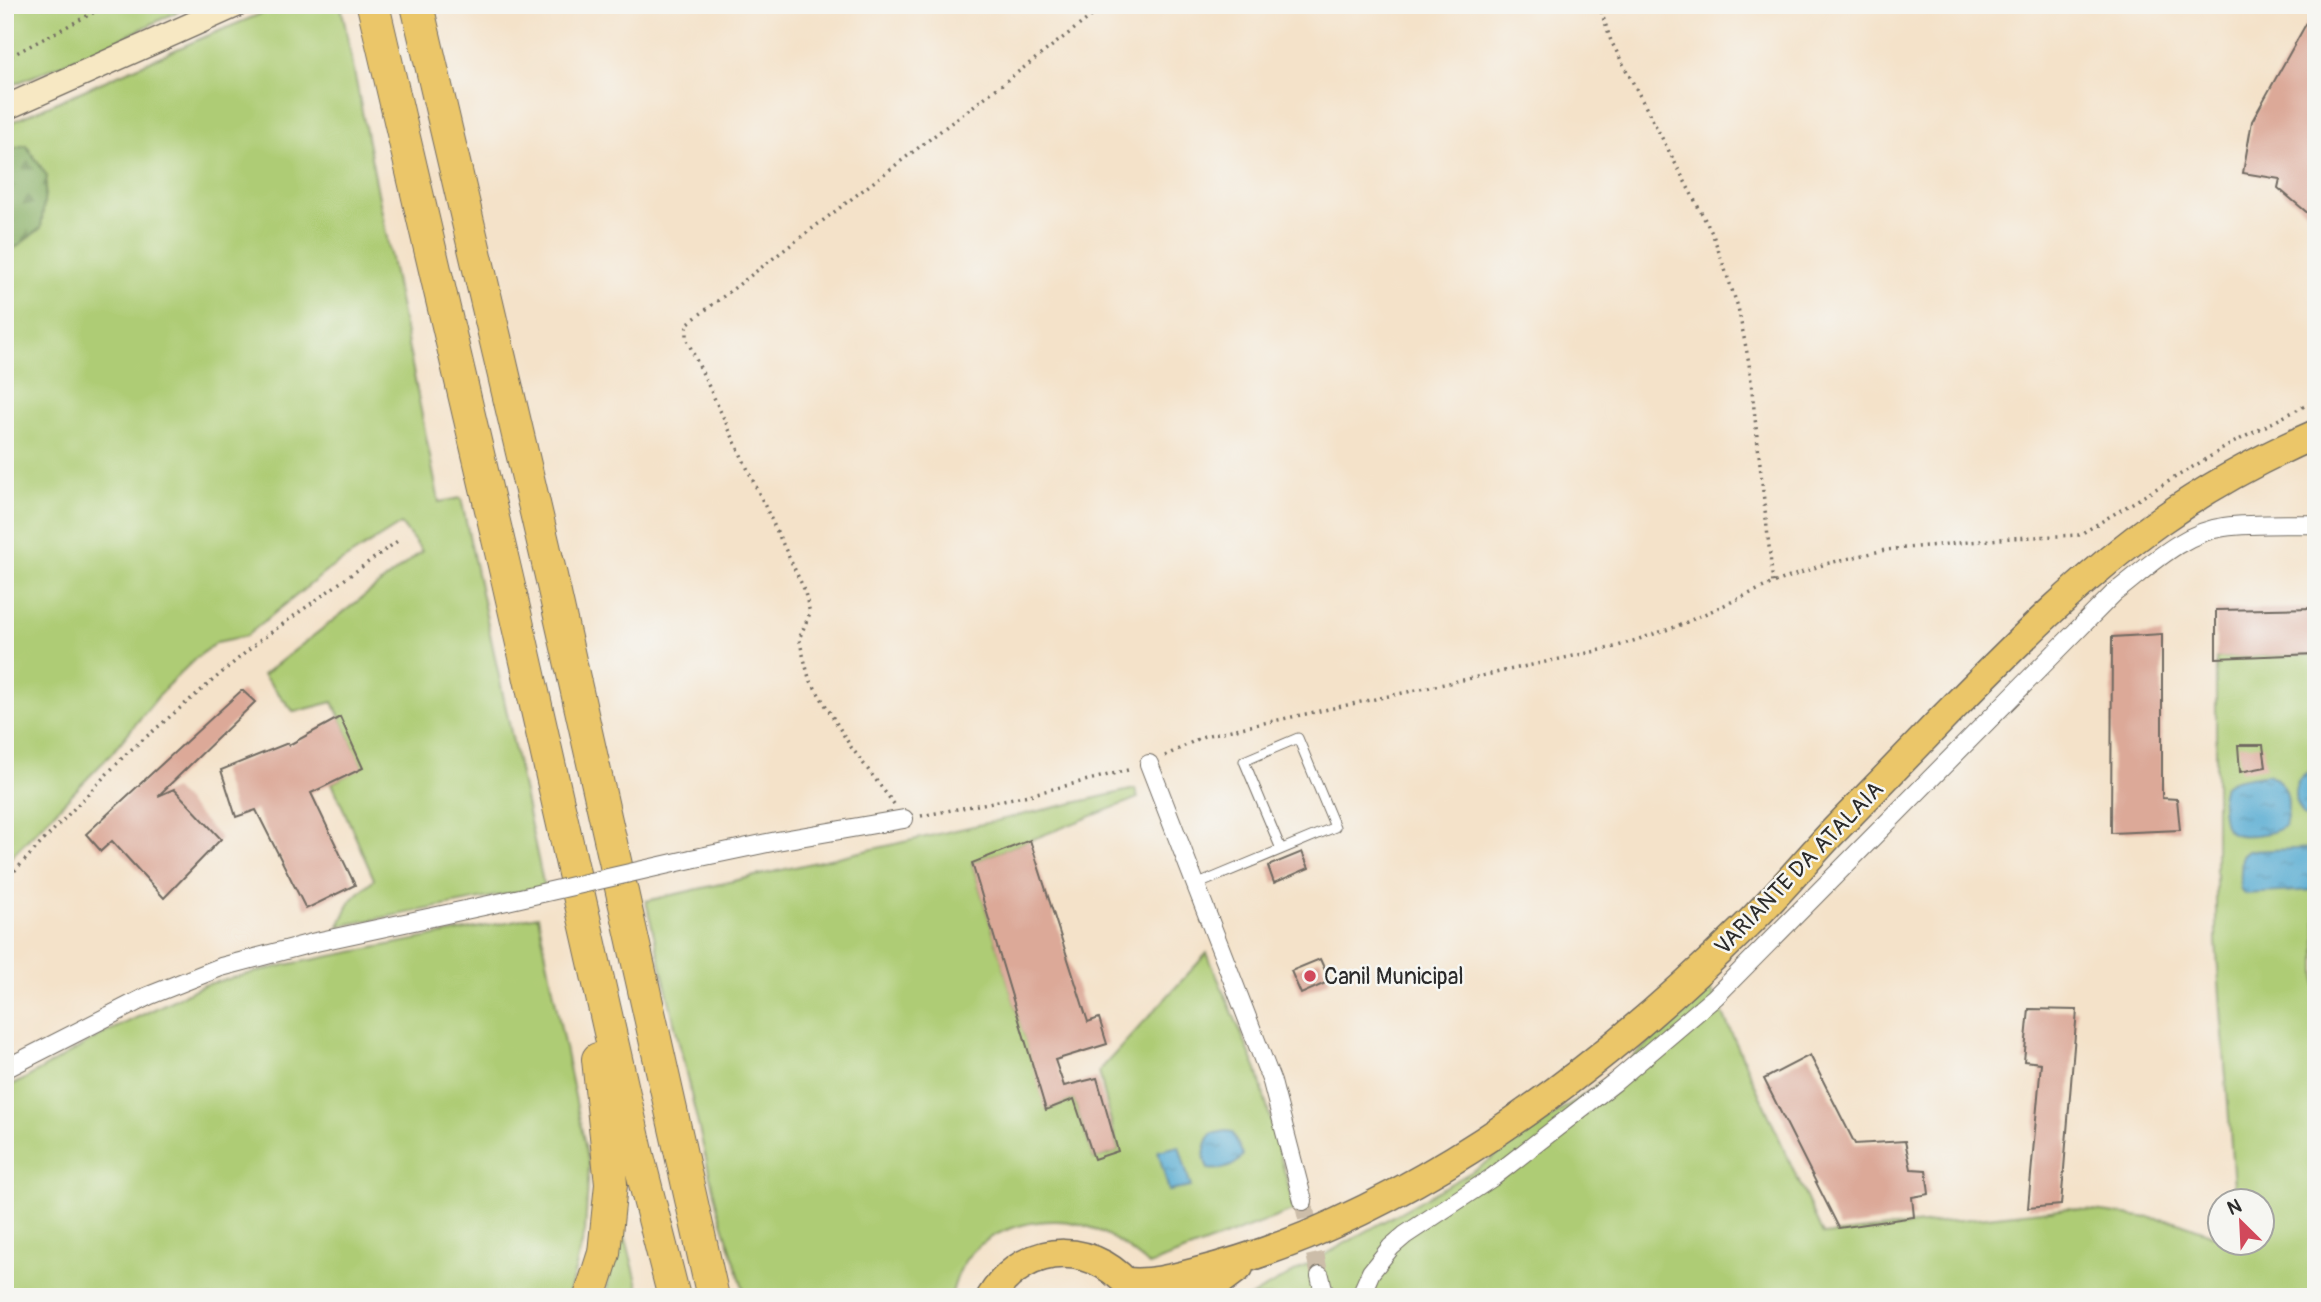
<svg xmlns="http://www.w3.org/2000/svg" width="2321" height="1302" font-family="Pangolin,sans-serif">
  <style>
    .green { fill: #aecc74; stroke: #6c7c50; stroke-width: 2 }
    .forest { fill: url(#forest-firs); stroke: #5a6e48; stroke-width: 2 }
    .water { fill: url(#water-ripples); stroke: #406a7e; stroke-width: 2 }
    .building { fill: #dca998 }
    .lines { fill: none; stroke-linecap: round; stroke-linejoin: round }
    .street-tunnel { stroke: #ccbda9; stroke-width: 18; stroke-dasharray: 18 9; stroke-linecap: butt }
    .lane-casing { stroke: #716b62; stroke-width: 11 }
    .street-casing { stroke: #716b62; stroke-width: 20 }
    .secondary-casing { stroke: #716b62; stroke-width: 27 }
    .primary-casing { stroke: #716b62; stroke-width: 31 }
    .highway-casing { stroke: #716b62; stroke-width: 34 }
    .path { stroke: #716b62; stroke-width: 3.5; stroke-dasharray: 2 5; stroke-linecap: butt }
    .lane { stroke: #fff; stroke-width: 9 }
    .street { stroke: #fff; stroke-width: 18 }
    .secondary { stroke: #f7e8c3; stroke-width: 24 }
    .primary { stroke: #ebc669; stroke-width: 28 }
    .highway { stroke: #ebc669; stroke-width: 32 }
    .street-bridge-casing { stroke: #716b62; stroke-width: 20; stroke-linecap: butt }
    .street-bridge { stroke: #fff; stroke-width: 18 }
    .poi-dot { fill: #d1495b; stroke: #f6f6f2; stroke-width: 2.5 }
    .labels { text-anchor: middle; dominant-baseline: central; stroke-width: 5; stroke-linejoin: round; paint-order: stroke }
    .street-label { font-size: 23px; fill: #2b2b2b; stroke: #f6f6f2 }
    .poi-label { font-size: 23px; fill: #2b2b2b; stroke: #f6f6f2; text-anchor: start }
  </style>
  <defs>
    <pattern id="forest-firs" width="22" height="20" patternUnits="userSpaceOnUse" patternTransform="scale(1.75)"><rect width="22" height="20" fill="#8ab066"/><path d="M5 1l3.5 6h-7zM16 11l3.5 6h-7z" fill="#718f54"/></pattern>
    <pattern id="water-ripples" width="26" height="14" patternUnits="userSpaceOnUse" patternTransform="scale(1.75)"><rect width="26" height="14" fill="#55aad1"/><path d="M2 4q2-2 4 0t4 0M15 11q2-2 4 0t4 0" fill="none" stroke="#478baa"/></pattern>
  </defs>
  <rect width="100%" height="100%" fill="#f6f6f2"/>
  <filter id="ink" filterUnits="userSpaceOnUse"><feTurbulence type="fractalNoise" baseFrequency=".0143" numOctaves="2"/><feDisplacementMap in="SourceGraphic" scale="14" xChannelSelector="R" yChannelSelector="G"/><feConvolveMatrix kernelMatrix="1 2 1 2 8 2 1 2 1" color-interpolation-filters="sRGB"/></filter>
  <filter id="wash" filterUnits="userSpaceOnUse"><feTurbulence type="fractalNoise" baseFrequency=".00686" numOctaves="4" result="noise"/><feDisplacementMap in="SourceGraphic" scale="28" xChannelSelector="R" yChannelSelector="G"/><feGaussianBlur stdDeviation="1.57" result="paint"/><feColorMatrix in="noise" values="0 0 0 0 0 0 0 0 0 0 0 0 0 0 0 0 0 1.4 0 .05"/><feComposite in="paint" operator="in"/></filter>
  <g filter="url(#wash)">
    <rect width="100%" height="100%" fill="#f4e2c9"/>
    <path class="green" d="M5,5H191L104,47L5,88Z
      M282,5H341L439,502L461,498L544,887L339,926L351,900L374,879L332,783L362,767L333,702L294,712L263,675L422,551L401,524L328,570L246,636L217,642L195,659L166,687L111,754L5,863V125L202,38Z
      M2316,654V1297H1250L1480,1167L1620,1069L1709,987L1717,1001L1823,1235L2068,1208L2175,1221L2219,1237L2220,1242H2262V1200H2235L2216,941V658Z
      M1135,789L1138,798L972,863L1047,1110L1074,1099L1094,1159L1118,1151L1099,1071L1207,953L1257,1070L1295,1210L1149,1265C1130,1250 1112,1235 1089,1227C1051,1212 988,1226 965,1261C958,1272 954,1285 951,1297H746L717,1206L646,901Z
      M538,916L589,1165L585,1232L568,1297H5V1087L21,1081L105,1033L204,985L285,965Z
      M618,1208L641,1297H606Z"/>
    <path class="forest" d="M26,145L47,176L41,228L15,248L5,249V150Z"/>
    <path class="water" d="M2316,770V822C2290,815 2286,774 2316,770Z
      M2268,774C2291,784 2290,805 2285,826C2274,834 2237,841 2227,829C2223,824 2223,814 2222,808C2222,800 2220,792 2225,786C2234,777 2256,777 2268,774Z
      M2316,848V890L2244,894L2240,888L2242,856L2248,851Z
      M1226,1131L1232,1132L1243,1155C1236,1167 1222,1171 1208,1169C1202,1156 1204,1147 1211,1134Z
      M1179,1146L1191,1187L1169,1191L1158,1151Z"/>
    <g id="blocks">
      <path class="building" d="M2316,6V220L2278,188L2280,179L2243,173L2252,121Z
        M2316,608V654L2216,658V610Z
        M2162,634V798L2177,799L2180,830L2111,833L2112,637Z
        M242,690L255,702L158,796L174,789L221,839L164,898L112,841L101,851L86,834Z
        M340,717L363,768L311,793L355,885L306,909L256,810L236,817L221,770L288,743L289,745Z
        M2238,745H2263L2266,767L2240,772Z
        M1030,840L1088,1022L1099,1018L1107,1044L1055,1060L1064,1086L1097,1078L1118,1151L1094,1159L1074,1099L1046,1110L972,863Z
        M1302,852L1309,868L1274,883L1268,866Z
        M1320,959L1330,981L1301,994L1291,971Z
        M2029,1009L2077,1010L2061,1205L2028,1208L2041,1063L2024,1061Z
        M1810,1055L1855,1144L1905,1141L1911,1169L1926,1170L1929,1194L1912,1197L1914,1217L1839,1228L1764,1079Z"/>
    </g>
  </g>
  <g filter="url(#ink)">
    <use href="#blocks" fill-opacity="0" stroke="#716b62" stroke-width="2"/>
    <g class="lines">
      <path class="street-tunnel" d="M1303,1201L1320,1276"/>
      <defs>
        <path id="lane" d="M1196,885L1335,827L1298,738L1244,761L1281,849"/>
        <path id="street" d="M1149,764L1272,1082L1303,1201
          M691,859L777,841L904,819
          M5,1069L148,996L221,967L316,942L507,901
          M1320,1276L1325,1297
          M1360,1297L1371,1272L1391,1247L1405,1235L1493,1177L1615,1082L1715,997L2114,593C2146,569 2182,532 2224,527C2254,523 2286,525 2316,524"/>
        <path id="secondary" d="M5,108L236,5"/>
        <path id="primary" d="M1127,1282C1150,1284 1170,1279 1193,1273C1233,1263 1267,1252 1306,1236C1471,1167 1617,1053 1744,928C1774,899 1801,866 1830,835C1868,796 1906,757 1944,717C2012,648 2080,578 2160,521C2208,487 2261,458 2316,434
          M991,1297C1026,1239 1101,1240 1137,1297
          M1199,1297L1239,1267"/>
        <path id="highway" d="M373,5L508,582L638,1156L674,1297
          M417,5L551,576L713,1297
          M590,1297L604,1253L611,1184L598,1059"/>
      </defs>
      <use href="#lane" class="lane-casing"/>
      <use href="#street" class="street-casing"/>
      <use href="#secondary" class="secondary-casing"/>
      <use href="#primary" class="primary-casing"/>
      <use href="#highway" class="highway-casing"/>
      <path class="path" d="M1599,5L1611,41L1713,235L1738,307L1749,363L1773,583
        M5,59L108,5
        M1165,756L1204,736L1615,647L1678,626L1773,583L1825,564L1885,550L2011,538L2079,535L2231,444L2316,400
        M894,804L851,747L809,678L799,639L810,613L804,589L687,340V324L1106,5
        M921,816L1029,795L1132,769
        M5,881L126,754L258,642L399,540"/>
      <use href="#lane" class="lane"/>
      <use href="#street" class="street"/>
      <use href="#secondary" class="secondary"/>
      <use href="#primary" class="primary"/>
      <use href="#highway" class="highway"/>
      <defs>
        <path id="street-bridge" d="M507,901L691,859"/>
      </defs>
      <use href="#street-bridge" class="street-bridge-casing"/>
      <use href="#street-bridge" class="street-bridge"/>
    </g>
  </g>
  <circle class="poi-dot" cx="1310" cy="976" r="7"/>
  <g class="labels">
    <g class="street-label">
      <text transform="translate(1799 868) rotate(-46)">VARIANTE DA ATALAIA</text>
    </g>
    <g class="poi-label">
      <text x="1324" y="976">Canil Municipal</text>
    </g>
  </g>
  <rect width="2321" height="1302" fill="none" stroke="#f6f6f2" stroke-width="28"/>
  <g transform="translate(2241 1222) rotate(336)"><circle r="33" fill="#f6f6f2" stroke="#a5a5a2" stroke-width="2"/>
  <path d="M0-5L12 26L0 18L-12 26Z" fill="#d1495b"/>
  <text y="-10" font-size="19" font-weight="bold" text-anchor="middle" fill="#2b2b2b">N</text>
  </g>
</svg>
